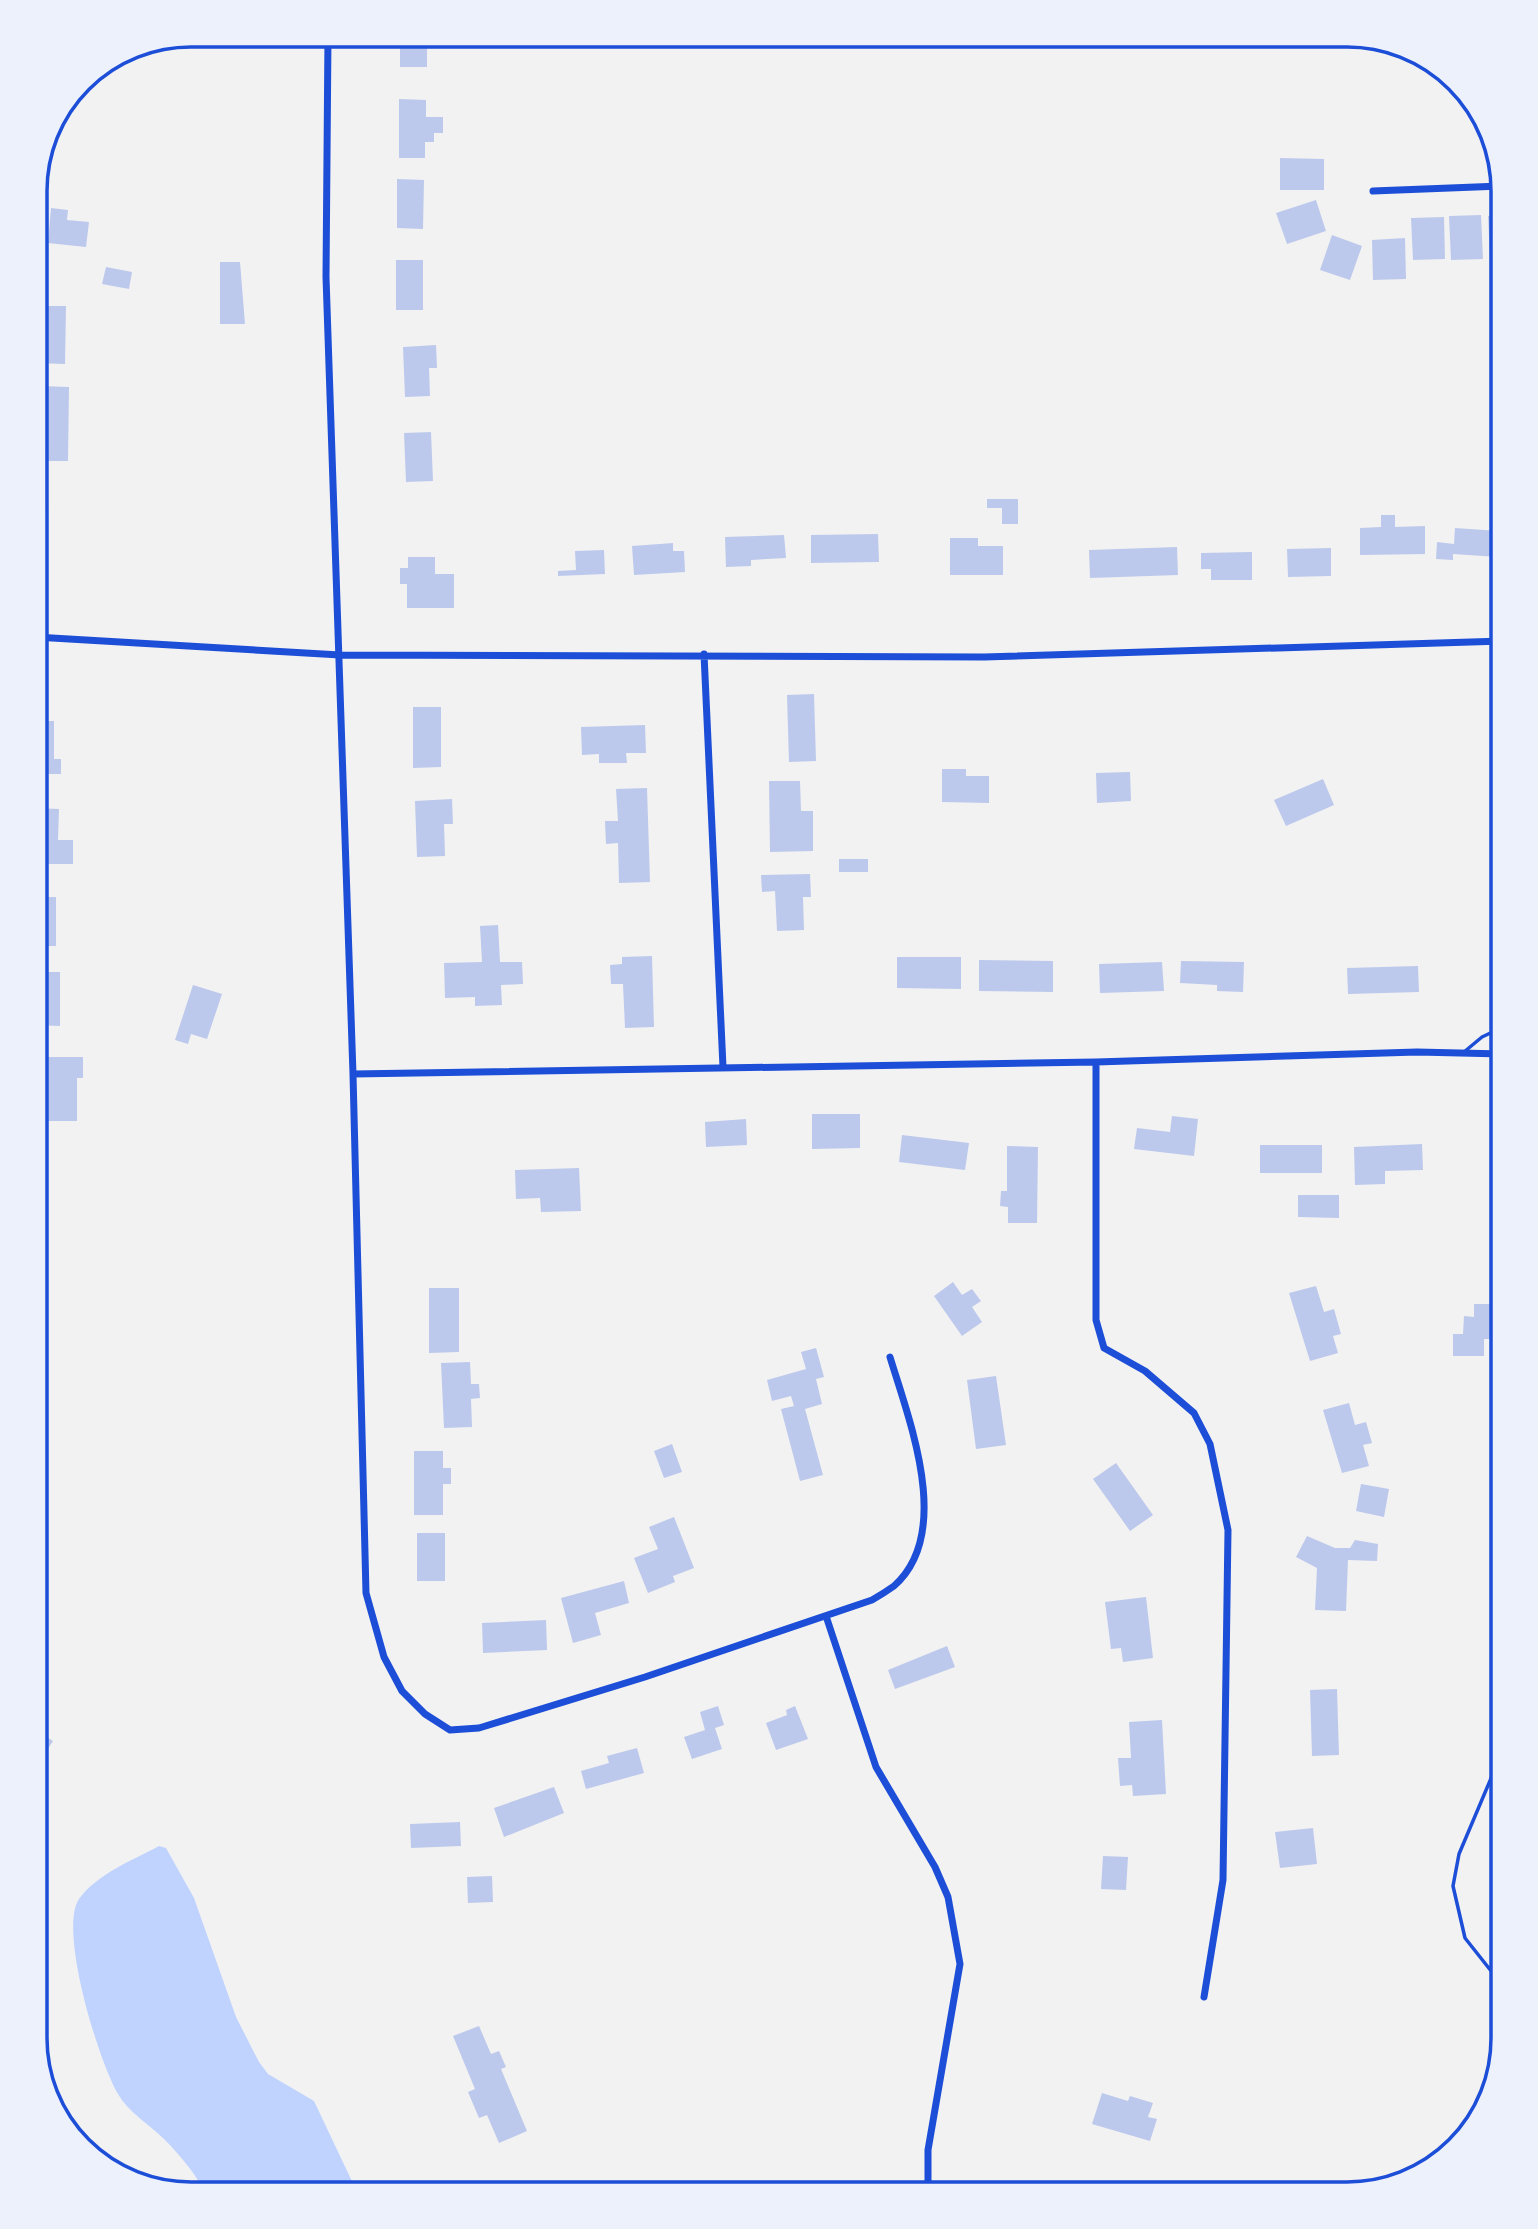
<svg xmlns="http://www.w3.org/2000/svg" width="1538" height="2229" font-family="'Archivo Narrow',sans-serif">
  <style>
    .water { fill: #bfd3fe }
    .building { fill: #bdc9ec }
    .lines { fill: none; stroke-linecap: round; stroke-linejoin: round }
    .service { stroke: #1d4ed8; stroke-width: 3.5 }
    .minor { stroke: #1d4ed8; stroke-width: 7 }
    .rim { fill: none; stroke: #1d4ed8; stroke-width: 3.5 }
  </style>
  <rect width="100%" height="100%" fill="#f2f2f2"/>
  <path class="water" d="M159,1846L166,1848L194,1898L236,2017L259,2062L268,2074L314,2101L358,2194H206C195,2173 180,2155 164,2139C149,2124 128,2112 118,2094C99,2062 58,1930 79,1899C97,1874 133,1860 159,1846Z"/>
  <path class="building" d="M400,35H427V67H400Z
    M399,99L426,100V117H443V133H434V142H425V158H399Z
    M1280,158L1324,159V190H1280Z
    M397,179L424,180L423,229L397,228Z
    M1316,200L1326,231L1287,244L1276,213Z
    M51,208L68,210L67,220L89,222L86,247L48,243Z
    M1481,215L1483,259L1451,260L1449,216Z
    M1503,215V257L1490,258L1488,216Z
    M1444,217L1445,259L1413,260L1411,218Z
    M1332,235L1362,246L1350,280L1320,270Z
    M1405,238L1406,279L1373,280L1372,240Z
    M396,260H423V310H396Z
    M220,262H240L245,324H220Z
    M106,267L132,272L129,289L102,284Z
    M38,306H66L65,364L37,363Z
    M436,345L437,368H429L430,396L405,397L403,347Z
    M40,386L69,387L68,461H39Z
    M431,432L433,481L406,482L404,433Z
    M987,499H1018V524H1002V508H987Z
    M1381,515H1395V527L1425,526V554L1360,555V528L1381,527Z
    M1455,528L1499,531L1498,557L1453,554V560L1436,559L1437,542L1454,544Z
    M878,534L879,562L811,563V535Z
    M784,535L786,558L751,560V566L726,567L725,537Z
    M950,538H978V546H1003V575H950Z
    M673,543V551H684L685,572L634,575L632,546Z
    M1177,547L1178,575L1090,578L1089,550Z
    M1331,548V576L1288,577L1287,549Z
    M604,550L605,574L558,576V571L576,570L575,551Z
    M1252,552V580H1211V569H1201V553Z
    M408,557H435V574H454V608H407V584H400V568H408Z
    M814,694L816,761L789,762L787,695Z
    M413,707H441V767L413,768Z
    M35,721H54V759H61V774H35Z
    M645,725L646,753H626L627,763H599V754L582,755L581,727Z
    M942,769H966V776H989V803L942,802Z
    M1130,772L1131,801L1097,803L1096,773Z
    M1323,779L1334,805L1286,826L1274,800Z
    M769,781H800L801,811H813V851L770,852Z
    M647,788L650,882L619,883L618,843L606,844L605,821H618L616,789Z
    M452,799L453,824H444L445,856L417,857L415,801Z
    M35,808L59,809L58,840H73V864H35Z
    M839,859H868V872H839Z
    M810,874L811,897H803L804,930L777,931L775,891L762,892L761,875Z
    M35,897H56V946H35Z
    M498,925L500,962H522L523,984L501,985L502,1005L475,1006V997L445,998L444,963L482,962L480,926Z
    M652,956L654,1027L625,1028L623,984H611L610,965L622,964V957Z
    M897,957H961V989L897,988Z
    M979,960L1053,961V992L979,991Z
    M1181,961L1244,962L1243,992L1217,991V985L1180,983Z
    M1162,962L1164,991L1100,993L1099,964Z
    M1418,966L1419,992L1348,994L1347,968Z
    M35,972H60V1026L35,1025Z
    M193,985L222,994L207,1039L191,1034L188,1044L175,1040Z
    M44,1057H83V1078H77V1121H44Z
    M812,1114H860V1148L812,1149Z
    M1172,1116L1198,1119L1194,1156L1134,1149L1137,1128L1170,1132Z
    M746,1119L747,1145L706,1147L705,1122Z
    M902,1135L969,1143L965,1170L899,1162Z
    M1422,1144L1423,1170L1385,1171V1184L1355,1185L1354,1147Z
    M1260,1145H1322V1173H1260Z
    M1007,1146L1038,1147L1037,1223H1008V1207L1000,1206L1001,1191H1007Z
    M579,1168L581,1211L541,1212L540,1198L516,1199L515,1170Z
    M35,1170H44L45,1213H35Z
    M1298,1195H1339V1218L1298,1217Z
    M953,1282L962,1295L972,1289L981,1301L972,1307L982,1322L962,1336L934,1296Z
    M1316,1286L1324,1312L1334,1309L1341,1334L1333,1336L1338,1353L1310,1361L1289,1293Z
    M429,1288H459V1352L429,1353Z
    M1474,1304H1503V1339H1484V1356H1453V1334H1463L1464,1316L1474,1317Z
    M816,1348L824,1377L816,1379L822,1404L805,1409L823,1475L800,1481L781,1409L794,1406L791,1396L772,1401L767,1380L806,1369L801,1352Z
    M470,1362L471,1384H479L480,1398L471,1399L472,1427L444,1428L441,1363Z
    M996,1376L1006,1445L976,1449L967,1380Z
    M1349,1403L1355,1425L1366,1422L1372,1443L1363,1445L1369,1466L1342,1473L1323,1410Z
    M672,1444L682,1472L664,1478L654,1451Z
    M414,1451H443V1468H451V1484H443V1515H414Z
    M1116,1463L1153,1515L1130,1531L1093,1479Z
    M1361,1484L1389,1489L1384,1517L1356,1511Z
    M674,1517L694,1568L673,1576L675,1582L648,1593L634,1558L658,1549L649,1527Z
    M417,1533H445V1581H417Z
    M1307,1536L1335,1548H1350L1355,1540L1378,1544L1377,1561L1348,1560L1346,1611L1315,1610L1317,1568L1296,1557Z
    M624,1581L629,1603L595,1613L601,1635L573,1643L561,1598Z
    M1146,1597L1153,1658L1123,1662L1121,1648L1111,1649L1105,1602Z
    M546,1620L547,1650L483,1653L482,1623Z
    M947,1646L955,1667L895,1689L888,1670Z
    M1337,1689L1339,1755L1312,1756L1310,1690Z
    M718,1706L724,1725L715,1728L722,1749L692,1759L684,1737L705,1730L700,1712Z
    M795,1706L808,1739L776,1750L766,1723L787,1715L786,1710Z
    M1162,1720L1166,1794L1133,1796L1132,1785L1120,1786L1118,1758H1131L1129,1722Z
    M35,1730L53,1741L41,1759L35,1755Z
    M637,1748L644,1773L586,1789L581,1771L609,1763L607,1756Z
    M554,1787L564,1813L504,1837L494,1808Z
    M460,1822L461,1846L411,1848L410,1824Z
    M1313,1828L1317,1864L1280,1868L1275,1832Z
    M1103,1856L1128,1857L1126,1890L1101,1889Z
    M492,1876L493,1902L468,1903L467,1877Z
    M479,2026L491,2054L499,2051L506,2067L501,2069L527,2131L499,2143L487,2115L479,2118L468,2092L475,2089L453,2036Z
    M1102,2093L1128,2101L1130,2096L1153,2103L1148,2117L1157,2119L1150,2141L1092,2124Z"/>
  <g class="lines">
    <path class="service" d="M1464,1052L1482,1037L1503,1027
      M1503,1986L1465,1938L1453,1886L1459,1854L1503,1750"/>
    <path class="minor" d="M328,35L326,277L353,1074L366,1593L384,1657L402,1691L425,1714L450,1730L479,1728L645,1677L872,1600C879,1596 887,1591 894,1586C954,1533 909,1420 890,1357
      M1373,191L1501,186
      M35,637L340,655L984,657L1503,641
      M704,654L723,1067
      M1096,1062V1320L1104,1348L1145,1371L1194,1413L1210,1444L1228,1530L1223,1880L1204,1997
      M353,1074L1096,1062L1417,1052L1503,1054
      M826,1616L876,1767L935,1867L948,1897L960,1964L928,2150V2194"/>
  </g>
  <path d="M0 0H1538V2229H0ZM191 47H1347A144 144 0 0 1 1491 191V2038A144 144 0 0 1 1347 2182H191A144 144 0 0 1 47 2038V191A144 144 0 0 1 191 47Z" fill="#edf1fc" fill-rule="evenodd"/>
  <path class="rim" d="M191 47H1347A144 144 0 0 1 1491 191V2038A144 144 0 0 1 1347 2182H191A144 144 0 0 1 47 2038V191A144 144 0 0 1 191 47Z"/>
</svg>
